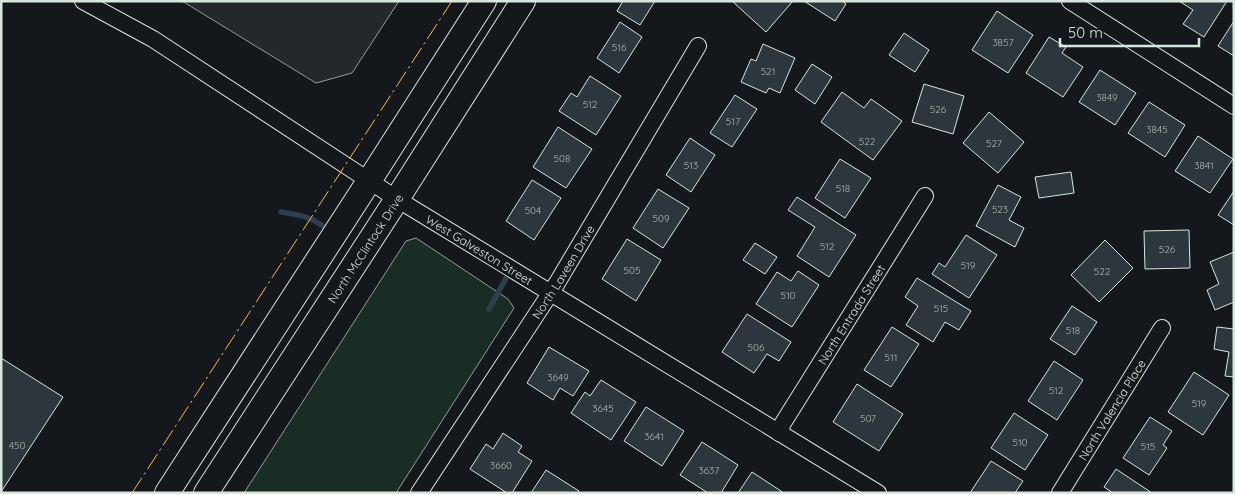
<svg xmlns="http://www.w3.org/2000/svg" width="1235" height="494" font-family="Quicksand,sans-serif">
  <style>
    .green { fill: #1a2d24; stroke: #939e99 }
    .parking { fill: #24282b; stroke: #939e99 }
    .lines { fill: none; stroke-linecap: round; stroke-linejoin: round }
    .stream { stroke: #2f3f4d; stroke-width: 5.5 }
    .building { fill: #2c363c; stroke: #d8e6dc }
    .street-casing { stroke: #d8e6dc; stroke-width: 18 }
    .secondary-casing { stroke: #d8e6dc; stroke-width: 26 }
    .street { stroke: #14181c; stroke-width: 16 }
    .secondary { stroke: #14181c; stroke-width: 24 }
    .power { stroke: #ffb74d; stroke-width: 1; stroke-dasharray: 18 4 2.5 4; stroke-linecap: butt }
    .labels { text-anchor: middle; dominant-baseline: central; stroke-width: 4; stroke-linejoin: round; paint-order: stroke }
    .number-label { font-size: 10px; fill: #adbab4 }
    .street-label { font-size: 12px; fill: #d8e6dc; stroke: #14181c }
  </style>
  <rect width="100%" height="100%" fill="#14181c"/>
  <path class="green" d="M416,238L508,299L514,308L396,493H244L406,241Z"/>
  <path class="parking" d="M182,1H399L352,73L316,83Z"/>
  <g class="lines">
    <path class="stream" d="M281,212C298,215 309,216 323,226
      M489,309L510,271"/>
  </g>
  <path class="building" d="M623,1H655L640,25L617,11Z
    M732,1H793L766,32Z
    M804,1H842L846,4L835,21Z
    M1179,1H1227L1204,37L1183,24L1193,10Z
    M997,11L1033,35L1008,73L972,50Z
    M1234,21V56L1218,46Z
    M620,22L642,37L619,73L597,58Z
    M904,33L929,50L915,72L889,55Z
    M1049,37L1066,47L1062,53L1083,67L1063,97L1026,73Z
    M763,44L795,58L780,93L769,88L766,93L741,82L751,59L756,61Z
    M812,64L832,77L815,104L795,90Z
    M1100,70L1136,93L1115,125L1079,102Z
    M590,76L621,96L596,135L559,111L571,93L577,97Z
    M924,84L964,96L953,134L912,122Z
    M842,92L864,108L871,99L902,121L873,160L821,122Z
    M735,95L757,109L732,147L710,133Z
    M1149,102L1185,125L1165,157L1128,133Z
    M989,112L1024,142L998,173L963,143Z
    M558,127L592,149L566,188L533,167Z
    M1198,136L1233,159L1210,193L1175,171Z
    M690,138L715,155L691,192L666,175Z
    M840,159L871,178L845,218L815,198Z
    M1071,172L1074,193L1039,198L1035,177Z
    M532,180L561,198L534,240L506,221Z
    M998,185L1021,197L1009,220L1024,228L1015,247L976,226Z
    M658,189L689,208L663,248L633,228Z
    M1234,191V225L1218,215Z
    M797,197L856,235L829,277L797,256L815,227L788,210Z
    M1189,230L1190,268L1145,269L1144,231Z
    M966,235L997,255L969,298L932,274L939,263L945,267Z
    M627,239L661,260L636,301L602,279Z
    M1105,240L1133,268L1099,302L1071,275Z
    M755,243L777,257L765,274L743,260Z
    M1234,252V302L1215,310L1207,290L1219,284L1210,262Z
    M798,271L819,285L792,327L756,304L777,272L791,281Z
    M917,278L971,311L959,330L945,322L933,342L906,325L918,306L905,297Z
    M1072,306L1097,322L1075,355L1050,339Z
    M747,314L791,342L779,361L767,354L754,373L722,352Z
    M892,327L919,344L891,387L864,370Z
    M1217,327L1234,329V377L1225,376L1229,352L1214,349Z
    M549,347L589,371L573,396L560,388L553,400L527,383Z
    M1,358L63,397L1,492Z
    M1054,361L1083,380L1057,420L1028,401Z
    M1194,372L1229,395L1203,435L1168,412Z
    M601,380L636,402L611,440L571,413L585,392L590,396Z
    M857,384L903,414L879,451L833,422Z
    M646,407L684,431L662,466L624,441Z
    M1014,413L1048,435L1025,470L991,448Z
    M1150,417L1172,431L1163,445L1167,448L1149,475L1123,458Z
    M503,433L522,446L518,452L532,461L512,493H507L470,469L486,444L493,449Z
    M702,442L738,465L721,493H708L680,475Z
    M991,461L1023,481L1015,493H970Z
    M1116,469L1152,493H1113L1104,487Z
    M546,470L579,491L577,493H531Z
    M752,472L784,493H738Z"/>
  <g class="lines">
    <defs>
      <g id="street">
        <path id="s1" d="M83,1L153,39L397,199L878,493"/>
        <path d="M1070,1L1234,106"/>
        <path id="s2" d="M779,433L783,423L925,196"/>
        <path id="s3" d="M419,493L557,283L698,46"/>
        <path id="s4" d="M1060,493L1162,328"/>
      </g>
      <g id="secondary">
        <path d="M167,493L369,181L484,1"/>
        <path id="s5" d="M206,493L397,199L523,1"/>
      </g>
    </defs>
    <use href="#street" class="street-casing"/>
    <use href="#secondary" class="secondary-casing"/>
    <use href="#street" class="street"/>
    <use href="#secondary" class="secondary"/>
    <path class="power" d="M132,493L452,1"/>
  </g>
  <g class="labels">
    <g class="number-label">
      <text x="1003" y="42">3857</text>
      <text x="619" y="47">516</text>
      <text x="768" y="71">521</text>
      <text x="1107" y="97">3849</text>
      <text x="590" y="104">512</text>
      <text x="938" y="109">526</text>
      <text x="733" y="121">517</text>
      <text x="1157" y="129">3845</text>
      <text x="867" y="141">522</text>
      <text x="994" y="143">527</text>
      <text x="562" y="158">508</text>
      <text x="691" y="165">513</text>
      <text x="1204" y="165">3841</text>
      <text x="843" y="188">518</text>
      <text x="1000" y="209">523</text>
      <text x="533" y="210">504</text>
      <text x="661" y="218">509</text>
      <text x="827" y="246">512</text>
      <text x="1167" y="249">526</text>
      <text x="968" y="265">519</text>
      <text x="632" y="270">505</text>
      <text x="1102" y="271">522</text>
      <text x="788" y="295">510</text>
      <text x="941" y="308">515</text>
      <text x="1073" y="330">518</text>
      <text x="756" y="347">506</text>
      <text x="891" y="357">511</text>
      <text x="558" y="377">3649</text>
      <text x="1056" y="390">512</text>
      <text x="1199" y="403">519</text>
      <text x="603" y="408">3645</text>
      <text x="868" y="418">507</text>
      <text x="654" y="436">3641</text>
      <text x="1020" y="442">510</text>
      <text x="17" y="445">450</text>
      <text x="1148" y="446">515</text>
      <text x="501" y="465">3660</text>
      <text x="709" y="470">3637</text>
    </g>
    <g class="street-label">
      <text stroke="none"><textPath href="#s5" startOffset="292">North McClintock Drive</textPath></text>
      <text stroke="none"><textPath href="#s1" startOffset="468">West Galveston Street</textPath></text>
      <text stroke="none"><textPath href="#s3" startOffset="264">North Laveen Drive</textPath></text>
      <text stroke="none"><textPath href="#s2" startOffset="139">North Entrada Street</textPath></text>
      <text stroke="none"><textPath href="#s4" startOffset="98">North Valencia Place</textPath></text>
    </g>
  </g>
  <rect width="1235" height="494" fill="none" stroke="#d8e6dc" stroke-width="5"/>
  <path d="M1060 38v8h139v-8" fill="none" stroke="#d8e6dc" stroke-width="2.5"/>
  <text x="1068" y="38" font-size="15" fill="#d8e6dc" stroke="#14181c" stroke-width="4" paint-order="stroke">50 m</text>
</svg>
